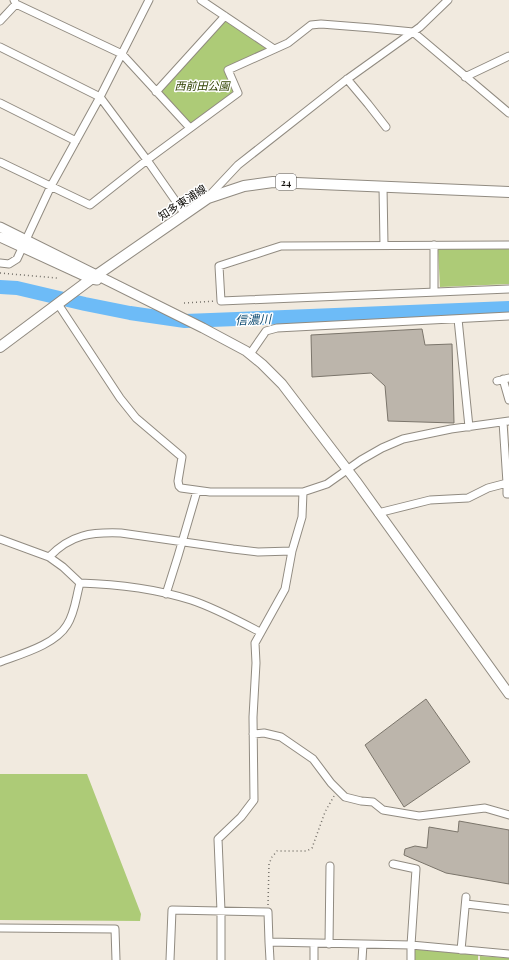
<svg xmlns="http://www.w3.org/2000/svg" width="509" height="960" font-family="'Playfair Display','Noto Sans JP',serif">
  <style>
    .green { fill: #adcb77 }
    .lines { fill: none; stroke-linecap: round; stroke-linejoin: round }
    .river { stroke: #6dbbf7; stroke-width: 14 }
    .building { fill: #bcb5ab; stroke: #7b756b }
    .street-casing { stroke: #918b81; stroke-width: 9 }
    .secondary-casing { stroke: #918b81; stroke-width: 11 }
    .primary-casing { stroke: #918b81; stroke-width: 12 }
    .path { stroke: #75716a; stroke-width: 1.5; stroke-dasharray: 1 3; stroke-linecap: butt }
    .street { stroke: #fff; stroke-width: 7 }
    .secondary { stroke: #fff; stroke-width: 9 }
    .primary { stroke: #fff; stroke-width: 10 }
    .labels { text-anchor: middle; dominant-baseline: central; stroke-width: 3; stroke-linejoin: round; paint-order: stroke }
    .shield { fill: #fff; stroke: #585654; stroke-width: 1 }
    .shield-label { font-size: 10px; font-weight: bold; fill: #100e0a }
    .park-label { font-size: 11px; font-style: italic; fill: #314302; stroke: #fff }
    .street-label { font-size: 11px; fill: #100e0a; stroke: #fff }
    .water-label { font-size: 12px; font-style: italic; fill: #0e4b71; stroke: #fff }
  </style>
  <rect width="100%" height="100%" fill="#f1eadf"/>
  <path class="green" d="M225,16L274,49L228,70L238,93L190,128L156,92Z
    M438,249H509V284L440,287Z
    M0,774H87L141,914L140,921L0,920Z
    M418,948L478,955V960H415V950Z
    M480,956L509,958V960H480Z"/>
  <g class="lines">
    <path class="river" d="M0,287L17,288L85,304L130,313L185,321L509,308"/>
  </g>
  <path class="building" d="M422,329L425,345L452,344L454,423L388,421L385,386L371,373L312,377L311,335Z
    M426,699L470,762L404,807L365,745Z
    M459,821L509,830V884L446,873L404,855L405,849L415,846L427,848L429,827L458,832Z"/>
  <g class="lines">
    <defs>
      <path id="street" d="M14,0L16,4L122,54L190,128
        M201,0L274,49
        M0,21L16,4
        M0,47L100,97L147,160L184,213
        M465,77L509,56
        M347,79L368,104L386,127
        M156,92L225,16
        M0,103L76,141
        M0,162L90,205L147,160L238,93L228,70L288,43L311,25L321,24L372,28L413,32L509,113
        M383,187L384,245
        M208,197L238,165L346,80L420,27L448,0
        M434,245V292
        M509,245L281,246L219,266L221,301L509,289
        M0,263L9,264L17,259L51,186L100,97L149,0
        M58,304L120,398L136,418L182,457L178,481L179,486L181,488L210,492H303L327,484L361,460L382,448L403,439L451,429L509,421
        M458,319L469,427
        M250,354L266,331L277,328L509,316
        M503,379L509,400
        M497,381L509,378
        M503,422L507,483
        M378,513L430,500L468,498L488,488L507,483V494H509
        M0,539L49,557L63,567L80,583C116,584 156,589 191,600C215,608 237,620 260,632
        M49,557C71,534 92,532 121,533L233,549L258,552L292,551
        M166,594L178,556L197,491
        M0,662C21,654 55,645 67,625C75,613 76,597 80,583
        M253,734L264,733L281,737L313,759L331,783L345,797L361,801L373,802L383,810L419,816L485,808L509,815
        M466,904L509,909
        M0,928L115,929L116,960
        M329,944L330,866
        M461,950L466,897
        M170,960L172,910L268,912L269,942
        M221,960V911L218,839L241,817L254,800L253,717L256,663L255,643L285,589L292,551L302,517L303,492
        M270,960L269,942L411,945L416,869L393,864
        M314,960V943
        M362,960L363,944
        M411,960V945L509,954"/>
      <path id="secondary" d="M0,227L203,328L246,351L262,364L282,384L356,481L509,694
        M0,237L91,279L97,280"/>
      <path id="primary" d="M0,347L91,279L208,198L244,186L273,182L509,192"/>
    </defs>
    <use href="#street" class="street-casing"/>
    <use href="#secondary" class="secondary-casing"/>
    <use href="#primary" class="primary-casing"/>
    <path class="path" d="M0,273L57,278
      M184,303L215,301
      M268,905L269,864L272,857L277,851H307L312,848L325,812L334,796"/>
    <use href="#street" class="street"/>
    <use href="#secondary" class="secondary"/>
    <use href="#primary" class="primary"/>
  </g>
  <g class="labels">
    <rect class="shield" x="276" y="174" width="20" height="16" rx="3"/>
    <g class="shield-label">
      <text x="286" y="182">24</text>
    </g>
    <g class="park-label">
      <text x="202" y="85">西前田公園</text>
    </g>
    <g class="street-label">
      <text transform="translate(182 202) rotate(-33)">知多東浦線</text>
    </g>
    <g class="water-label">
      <text transform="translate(253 319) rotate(-2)">信濃川</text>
    </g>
  </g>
</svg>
